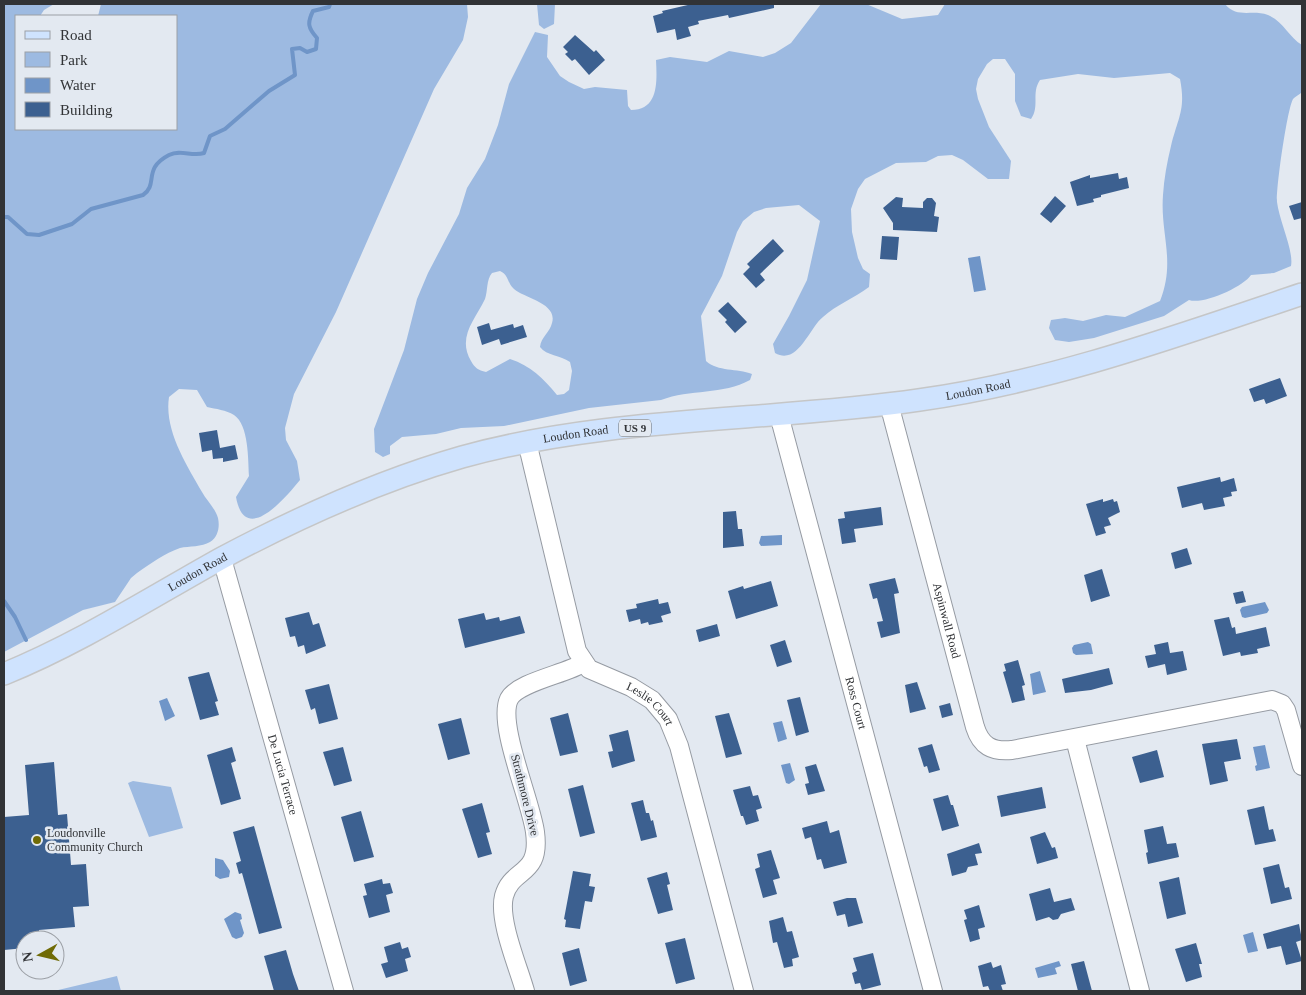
<svg xmlns="http://www.w3.org/2000/svg" width="1306" height="995" font-family="'Times New Roman',serif">
  <style>
    .green { fill: #9dbae1; fill-rule: evenodd }
    .water { fill: #6f95c8 }
    .lines { fill: none; stroke-linecap: round; stroke-linejoin: round }
    .stream { stroke: #6f95c8; stroke-width: 4 }
    .building { fill: #3c6090 }
    .minor-casing { stroke: #969ba3; stroke-width: 20 }
    .major-casing { stroke: #c5c6c7; stroke-width: 24 }
    .minor { stroke: #fff; stroke-width: 18 }
    .major { stroke: #cfe3fe; stroke-width: 21 }
    .poi-dot { fill: #706b06; stroke: #e3e9f1; stroke-width: 2 }
    .labels { text-anchor: middle; dominant-baseline: central; stroke-width: 5; stroke-linejoin: round; paint-order: stroke }
    .shield { fill: #e3e9f1; stroke: #666a6e; stroke-width: 1 }
    .shield-label { font-size: 11px; font-weight: bold; fill: #313336 }
    .street-label { font-size: 12px; fill: #313336; stroke: #e3e9f1 }
    .poi-label { font-size: 12px; fill: #313336; stroke: #e3e9f1; text-anchor: start }
  </style>
  <rect width="100%" height="100%" fill="#e3e9f1"/>
  <path class="green" d="M4,4H54L44,10L40,16H16V129H176V16H98L101,4H467L468,17L463,40L434,89L336,312L294,394L285,428L286,440L297,461L300,480C286,497 245,547 236,497L249,476C248,460 249,425 234,415C226,410 216,409 207,407L197,390L179,389L169,397C164,430 186,464 202,492C207,501 215,508 218,518C220,527 218,537 210,542C202,547 189,546 180,548C165,553 150,564 137,573L131,578L115,602L83,610L4,652Z
    M537,4H555L554,24L544,29L539,25Z
    M821,4H866L902,19L938,15L945,4H1225C1237,19 1252,9 1268,15C1283,21 1289,37 1302,45V92C1300,94 1295,97 1293,99C1287,110 1276,188 1277,202C1279,220 1294,251 1291,266L1274,273L1251,275C1243,287 1203,305 1189,300L1164,316L1094,338L1069,342L1055,340L1049,328L1051,320L1065,318L1083,321L1106,315L1125,317L1160,301C1176,261 1160,234 1163,195C1164,179 1167,162 1171,146C1178,117 1186,110 1180,79L1170,73L1114,78L1078,74L1040,80C1031,93 1040,106 1031,119L1021,116L1015,101V74L1005,59H993L987,64L978,79L976,89L978,99L989,127L1011,161L1009,179H988L963,160L952,155L938,156L926,162L896,163L865,179L858,189L851,209L852,232L858,258L863,269L870,274L869,287C854,298 836,305 823,317C809,328 798,366 775,353L773,344L789,316L807,280L820,221L799,205L766,208L754,212L743,221L737,232L722,276L701,316L706,361C718,372 737,368 752,374L750,380C723,395 690,389 661,400L589,408L504,426L461,428L436,434L402,437L390,446V454L383,457L375,452L374,429L404,350L417,299L428,273L459,214L467,188L485,159L498,125L509,84L535,32L548,35L547,57L560,76L569,82L584,89L595,87L627,90L628,106L631,110C659,110 657,81 656,60L670,57L707,62L729,51L763,57L775,53L791,43ZM500,271C509,275 507,283 514,289C524,298 558,303 552,323C550,332 541,337 540,347C547,356 560,355 570,362L572,371L569,390L564,394L557,395C543,378 531,366 510,359L486,372C478,370 475,368 471,361C457,337 475,320 485,299C488,291 486,280 492,273Z
    M133,781L171,787L183,828L149,837L128,783Z
    M117,976L121,991H54Z"/>
  <path class="water" d="M980,256L986,290L974,292L968,258Z
    M782,535V545L761,546L759,543L761,536Z
    M1265,602L1269,610L1267,613L1245,618L1242,617L1240,610L1242,607Z
    M1088,642L1091,644L1093,654L1076,655L1073,653L1072,648L1074,645Z
    M1040,671L1046,692L1033,695L1030,674Z
    M167,698L175,716L165,721L159,701Z
    M782,721L787,739L778,742L773,723Z
    M1265,745L1270,768L1256,771L1255,766L1257,765L1253,747Z
    M790,763L795,780L789,784L786,783L781,765Z
    M215,858L223,860L230,871L229,877L220,879L215,876Z
    M235,912L241,914L242,919L240,920L244,933L242,937L236,939L232,937L224,919Z
    M1253,932L1258,951L1248,953L1243,935Z
    M1059,961L1061,966L1055,968L1057,974L1038,978L1035,968Z"/>
  <g class="lines">
    <path class="stream" d="M4,217H8L27,234L39,235L72,224L91,209L143,195C159,184 142,169 169,155C181,149 192,157 204,153L210,136L225,129L269,91L295,75L292,49L300,48L307,52L316,49L317,38C308,28 307,23 313,11L329,7L330,4
      M4,601L15,617L26,640"/>
  </g>
  <path class="building" d="M692,4H774V8L729,18L728,15L698,21L699,24L688,27L691,36L677,40L675,29L657,33L653,16L663,13L662,11Z
    M575,35L594,52L596,50L605,60L589,75L575,59L572,61L565,54L568,52L563,47Z
    M1118,173L1119,179L1127,177L1129,188L1101,195V197L1093,199L1094,202L1077,206L1070,182L1090,175V178Z
    M1055,196L1066,206L1051,223L1040,214Z
    M896,197L903,198L902,207L923,208V202L927,198H932L936,203L934,216L939,217L937,232L893,230V223L883,208Z
    M1302,202V218L1294,220L1289,206Z
    M882,236L899,237L897,260L880,259Z
    M773,239L784,251L760,274L765,280L756,288L743,274L750,267L747,264Z
    M728,302L747,322L735,333L725,322L727,320L718,311Z
    M489,323L491,330L513,324L514,328L523,325L527,337L501,345L499,339L482,345L477,327Z
    M1280,378L1287,396L1266,404L1264,399L1254,402L1249,389Z
    M217,430L220,448L235,445L238,459L223,462V458L213,459L212,450L202,452L199,433Z
    M1220,477L1221,482L1234,478L1237,491L1231,492L1232,496L1223,498L1225,506L1204,510L1202,503L1182,508L1177,487Z
    M1103,499V502L1113,499L1114,502L1117,501L1120,512L1108,518L1111,525L1104,527L1106,533L1096,536L1086,504Z
    M881,507L883,525L854,529L856,542L842,544L838,519L845,518L844,512Z
    M736,511L738,529H742L744,546L723,548V512Z
    M1187,548L1192,564L1175,569L1171,553Z
    M1102,569L1110,596L1091,602L1084,575Z
    M895,578L899,593L894,594L900,633L881,638L877,622L883,621L877,598L873,599L869,584Z
    M771,581L778,606L736,619L728,591L743,586L744,589Z
    M1243,591L1246,602L1236,604L1233,593Z
    M658,599L659,604L668,602L671,613L661,616L663,622L649,625L648,622L641,624L640,619L629,622L626,610L637,608L636,604Z
    M309,612L313,625L319,623L326,646L306,654L304,645L298,647L295,636L290,637L285,618Z
    M484,613L486,620L499,617L500,621L520,616L525,633L465,648L458,619Z
    M1229,617L1232,628L1235,627L1236,634L1266,627L1270,646L1257,649L1258,653L1241,656L1240,652L1223,656L1214,620Z
    M717,624L720,636L699,642L696,630Z
    M785,640L792,662L777,667L770,645Z
    M1168,642L1170,653L1183,651L1187,670L1167,675L1165,664L1148,668L1145,656L1156,654L1154,645Z
    M1018,660L1025,685L1022,686L1025,700L1012,703L1003,672L1006,671L1004,664Z
    M1109,668L1113,684L1091,690L1065,693L1062,679Z
    M209,672L218,701L215,702L219,715L200,720L188,677Z
    M917,682L926,709L910,713L905,685Z
    M329,684L338,719L319,724L315,708L311,710L305,690Z
    M800,697L809,732L796,736L787,700Z
    M950,703L953,715L942,718L939,706Z
    M568,713L578,752L560,756L550,718Z
    M729,713L742,754L726,758L715,716Z
    M461,718L470,754L448,760L438,724Z
    M628,730L635,761L612,768L608,752L613,751L609,735Z
    M1237,739L1241,759L1224,762L1228,781L1210,785L1202,744Z
    M932,744L940,770L929,773L927,766L924,767L918,748Z
    M232,747L236,761L231,763L241,799L221,805L207,755Z
    M343,747L352,781L334,786L323,752Z
    M1157,750L1164,777L1140,783L1132,757Z
    M54,762L58,815L67,814L71,865L86,864L89,906L73,907L75,927L39,930L40,939L25,940V948L4,950V817L29,815L25,765Z
    M816,764L825,791L808,795L805,784L809,783L805,767Z
    M583,785L595,833L580,837L568,789Z
    M750,786L753,796L758,795L762,808L756,810L759,821L746,825L743,816H741L733,790Z
    M1042,787L1046,808L1001,817L997,796Z
    M948,795L951,805H953L959,826L942,831L933,799Z
    M643,800L646,813H649L651,821L653,820L657,837L641,841L631,803Z
    M482,803L490,832L486,833L492,854L478,858L462,809Z
    M1264,806L1269,830L1273,829L1276,841L1255,845L1247,810Z
    M361,811L374,857L354,862L341,817Z
    M827,821L830,833L839,830L847,863L824,869L821,859L817,860L811,837L805,839L802,828Z
    M254,826L282,928L259,934L242,873L239,874L236,863L241,861L233,832Z
    M1163,826L1167,844L1176,843L1179,857L1148,864L1146,853L1148,852L1144,830Z
    M1045,832L1052,848L1055,847L1058,858L1037,864L1030,837Z
    M979,843L982,853L975,854L978,865L968,867L966,872L952,876L947,854Z
    M771,850L780,878L773,880L777,894L763,898L755,869L760,867L757,854Z
    M1279,864L1285,888L1289,887L1292,899L1271,904L1263,868Z
    M573,871L591,874L589,886L595,887L592,902L585,901L580,929L565,927L566,920L564,919Z
    M667,872L670,884L667,885L673,910L658,914L647,878Z
    M1179,877L1186,914L1167,919L1159,882Z
    M382,879L383,884L390,883L393,893L386,895L390,912L369,918L363,896L367,895L364,884Z
    M1050,888L1054,902L1071,898L1075,910L1061,914L1058,919L1053,920L1049,917L1036,921L1029,894Z
    M847,898H856L863,923L848,927L845,914L837,916L833,902Z
    M979,905L985,927L978,929L980,939L970,942L964,920L967,919L964,910Z
    M783,917L787,932L792,931L799,957L792,959L793,966L784,968L777,942L773,943L769,921Z
    M1299,924L1302,940L1296,942L1302,961L1286,965L1281,946L1267,949L1263,934Z
    M685,938L695,979L676,984L665,943Z
    M400,942L402,949L408,947L411,957L405,959L408,971L386,978L381,964L388,962L384,947Z
    M1196,943L1202,964H1199L1202,977L1186,982L1175,949Z
    M579,948L587,981L570,986L562,953Z
    M286,950L293,974L299,991H274L264,956Z
    M873,953L881,985L862,990L860,983L855,984L852,973L857,971L853,958Z
    M1084,961L1092,991H1078L1071,964Z
    M991,962L993,968L1001,965L1006,984L1001,985L1003,991H990L988,986L983,987L978,966Z"/>
  <g class="lines">
    <defs>
      <g id="minor">
        <path id="s1" d="M889,404L975,727C981,746 992,752 1012,750L1272,700L1282,704L1286,710L1302,766"/>
        <path id="s2" d="M779,415L933,991"/>
        <path id="s3" d="M527,442L577,651L589,669L631,687L652,700L668,719L679,746L744,991"/>
        <path id="s4" d="M222,559L344,991"/>
        <path d="M1075,739L1140,991"/>
        <path d="M525,991C518,966 498,920 504,896C512,867 541,877 535,832C531,801 497,724 509,699C518,682 566,674 583,663"/>
      </g>
      <g id="major">
        <path id="s5" d="M4,674C80,643 150,598 222,558C299,517 378,481 462,457C610,416 767,422 919,400C1050,382 1177,336 1302,294"/>
      </g>
    </defs>
    <use href="#minor" class="minor-casing"/>
    <use href="#major" class="major-casing"/>
    <use href="#minor" class="minor"/>
    <use href="#major" class="major"/>
  </g>
  <circle class="poi-dot" cx="37" cy="840" r="5"/>
  <g class="labels">
    <rect class="shield" x="619" y="419.5" width="32" height="17" rx="4"/>
    <g class="shield-label">
      <text x="635" y="428">US 9</text>
    </g>
    <g class="street-label">
      <text stroke="none"><textPath href="#s5" startOffset="1029">Loudon Road</textPath></text>
      <text stroke="none"><textPath href="#s5" startOffset="624">Loudon Road</textPath></text>
      <text stroke="none"><textPath href="#s5" startOffset="219">Loudon Road</textPath></text>
      <text stroke="none"><textPath href="#s1" startOffset="224">Aspinwall Road</textPath></text>
      <text stroke="none"><textPath href="#s2" startOffset="298">Ross Court</textPath></text>
      <text stroke="none"><textPath href="#s3" startOffset="308">Leslie Court</textPath></text>
      <text stroke="none"><textPath href="#s4" startOffset="224">De Lucia Terrace</textPath></text>
      <text transform="translate(525 795) rotate(76)">Strathmore Drive</text>
    </g>
    <g class="poi-label">
      <text x="47" y="833">Loudonville<tspan x="47" dy="14">Community Church</tspan></text>
    </g>
  </g>
  <rect width="1306" height="995" fill="none" stroke="#313336" stroke-width="10"/>
  <rect x="15" y="15" width="162" height="115" fill="#e3e9f1" stroke="#9ca0a6"/>
  <rect x="25" y="31" width="25" height="8" fill="#cfe3fe" stroke="#9ca0a6"/>
  <text x="60" y="40" font-size="15" fill="#313336">Road</text>
  <rect x="25" y="52" width="25" height="15" fill="#9dbae1" stroke="#9ca0a6"/>
  <text x="60" y="65" font-size="15" fill="#313336">Park</text>
  <rect x="25" y="78" width="25" height="15" fill="#6f95c8" stroke="#9ca0a6"/>
  <text x="60" y="90" font-size="15" fill="#313336">Water</text>
  <rect x="25" y="102" width="25" height="15" fill="#3c6090" stroke="#9ca0a6"/>
  <text x="60" y="115" font-size="15" fill="#313336">Building</text>
  <g transform="translate(40 955) rotate(262)"><circle r="24" fill="#e3e9f1" stroke="#9ca0a6"/>
  <path d="M0-4L9 19L0 12L-9 19Z" fill="#706b06"/>
  <text y="-8" font-size="14" font-weight="bold" text-anchor="middle" fill="#313336">N</text>
  </g>
</svg>
